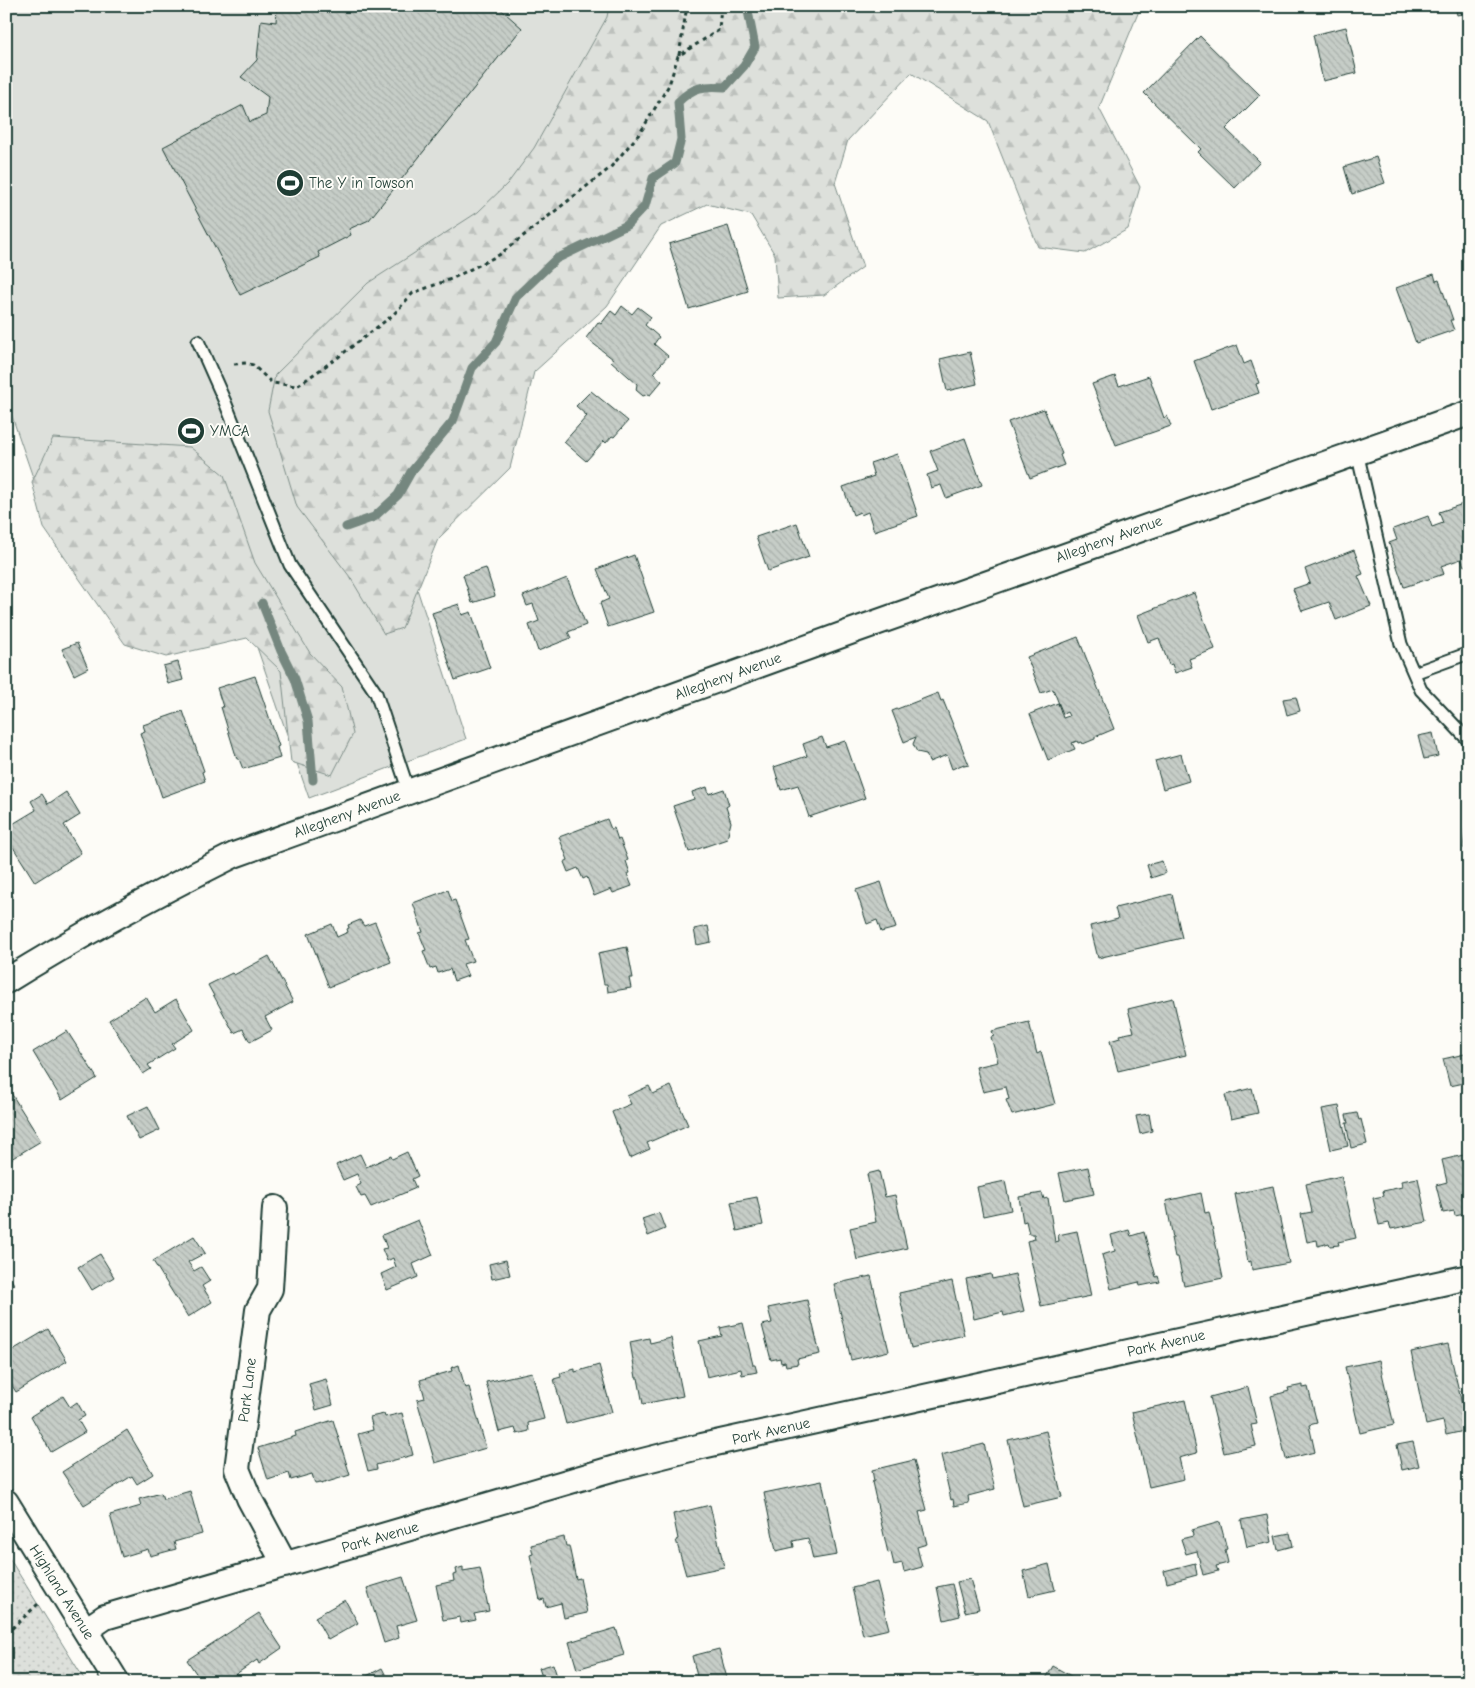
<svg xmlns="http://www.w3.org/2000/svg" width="1475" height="1688" font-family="'Comic Neue',sans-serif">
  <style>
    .grass { fill: #dde0db; stroke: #7e8e88 }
    .forest { fill: url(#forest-firs); stroke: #7e8e88 }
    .park { fill: url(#park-dots); stroke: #7e8e88 }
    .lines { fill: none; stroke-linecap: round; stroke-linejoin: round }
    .stream { stroke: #75877f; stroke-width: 9 }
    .building { fill: url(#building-back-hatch); stroke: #1f3d34 }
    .lane-casing { stroke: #1f3d34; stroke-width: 15 }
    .street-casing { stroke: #1f3d34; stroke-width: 28 }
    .path { stroke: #1f3d34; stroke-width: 3; stroke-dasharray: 4 4; stroke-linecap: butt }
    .lane { stroke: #fdfcf7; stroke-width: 11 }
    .street { stroke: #fdfcf7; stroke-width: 24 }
    .labels { text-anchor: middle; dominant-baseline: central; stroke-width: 4; stroke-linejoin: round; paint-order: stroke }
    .poi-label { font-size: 15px; fill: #1f3d34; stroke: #fdfcf7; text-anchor: start }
    .street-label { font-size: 15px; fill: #1f3d34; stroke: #fdfcf7 }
  </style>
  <defs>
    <pattern id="forest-firs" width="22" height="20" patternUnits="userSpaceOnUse" patternTransform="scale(1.25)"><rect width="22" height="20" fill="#dde0db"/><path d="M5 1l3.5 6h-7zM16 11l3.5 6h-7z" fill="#bdc1bd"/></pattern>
    <pattern id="park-dots" width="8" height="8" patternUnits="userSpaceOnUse" patternTransform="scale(1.25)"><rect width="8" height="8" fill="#dde0db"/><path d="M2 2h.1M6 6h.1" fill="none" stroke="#bdc1bd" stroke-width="1.8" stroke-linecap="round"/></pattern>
    <pattern id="building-back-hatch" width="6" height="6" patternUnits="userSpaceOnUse" patternTransform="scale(1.25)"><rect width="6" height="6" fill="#c6cdc7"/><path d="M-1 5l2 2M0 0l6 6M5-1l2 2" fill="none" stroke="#aab1ac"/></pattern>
  </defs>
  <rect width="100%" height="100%" fill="#fdfcf7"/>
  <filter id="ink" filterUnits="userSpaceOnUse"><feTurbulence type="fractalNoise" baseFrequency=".02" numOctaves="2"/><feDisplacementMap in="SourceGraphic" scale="10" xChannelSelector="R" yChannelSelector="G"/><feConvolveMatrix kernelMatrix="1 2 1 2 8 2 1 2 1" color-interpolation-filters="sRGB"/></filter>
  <g filter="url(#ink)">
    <path class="grass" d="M6,6H751L344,365L466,739L309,798L193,462L57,547L6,399Z"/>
    <path class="forest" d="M609,6H1141L1099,108L1140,187L1128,229L1085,253L1038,247L988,121L911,73L848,140L835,183L863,267L824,295L778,298L775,255L751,215L707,204L661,226L607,306L534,372L510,468L438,539L402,628L384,634L350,577L297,507L268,411L275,375L368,283L478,212L508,183L534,148L607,17Z
      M53,438L190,447L224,475L255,563L310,653L342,687L353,734L332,775L291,762L281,671L247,638L166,657L125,644L44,528L32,482Z"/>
    <path class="park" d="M6,1553L86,1682H6Z"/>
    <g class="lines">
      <path class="stream" d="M346,527L374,517L398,495L411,472L453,421L472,368L496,342L516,297L556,259L627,225L645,206L653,178L675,163L681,139L678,102C693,87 704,85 725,87L744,66L755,47L747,6
        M262,603L281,651L295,679L308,721L313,780"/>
    </g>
    <path class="building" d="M277,6H497L522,28L369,220L349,229L351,235L318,252L320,257L240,295L163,147L243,105L250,122L266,115L268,97L241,77L257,60L261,20L276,22Z
      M1455,6H1469V12L1457,15Z
      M1346,27L1357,73L1323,81L1313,35Z
      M1200,36L1260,95L1226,129L1260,162L1235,188L1198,152L1201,149L1144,93Z
      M1376,157L1385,183L1352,194L1344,167Z
      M728,226L748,291L689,309L669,244Z
      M1434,274L1436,281L1439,280L1453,320H1450L1454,330L1416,343L1396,288Z
      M622,306L632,314L638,307L651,317L645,325L659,337L654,344L668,356L653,373L662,381L650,395L648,394L643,396L636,390L637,384L611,361L613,359L586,338L598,322L601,324L611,311L616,315Z
      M1237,345L1244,364L1251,361L1259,383L1256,384L1259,393L1211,409L1194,361Z
      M970,352L977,384L947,391L940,359Z
      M1115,376L1119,386L1149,376L1164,418L1167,416L1171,426L1116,445L1092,384Z
      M591,391L628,421L614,437L612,436L606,443L604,441L586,461L564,442L587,416L576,406Z
      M1044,409L1062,454L1060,455L1064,465L1030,478L1008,422Z
      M965,438L982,485L946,498L941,485L931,488L927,475L938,471L930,451Z
      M897,454L918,516L874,531L868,512L861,515L860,512L853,515L843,487L874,476L870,463Z
      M1469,502V564L1464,566L1461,559L1441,566L1444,574L1404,587L1389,543L1397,540L1393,529L1428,516L1432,527L1443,523L1439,512Z
      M797,523L809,557L768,571L756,537Z
      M1354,550L1363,574L1358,576L1371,606L1336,620L1329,602L1302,611L1293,589L1310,583L1305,569Z
      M634,555L654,612L608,627L600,603L609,599L597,569Z
      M486,568L495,596L472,603L463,575Z
      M567,578L586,625L568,632L571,638L538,651L529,625L539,621L533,604L527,606L523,596Z
      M1194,593L1215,649L1189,659L1192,667L1175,673L1172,664L1169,665L1159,638L1148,642L1138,615Z
      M459,604L462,615L471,612L490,668L455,680L432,613Z
      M1078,637L1114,729L1095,737V739L1083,744L1082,742L1078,743L1077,741L1072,743L1075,749L1048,760L1030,714L1058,703L1063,718L1069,716L1067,712L1063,714L1053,689L1041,693L1027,657Z
      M77,643L88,668L74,675L62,649Z
      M178,662L183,680L168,684L163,666Z
      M255,676L279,746L277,747L280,758L243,769L239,759H237L221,707H223L217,688Z
      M938,693L941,701L943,700L969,765L964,766V764L952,769L947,755L929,762L926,754L917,752L913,744L916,737L904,742L892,711Z
      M1296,697L1300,711L1287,715L1283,699Z
      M183,711L204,771L202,772L205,781L162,797L140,733L145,731L143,725Z
      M1433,733L1438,756L1424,759L1418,736Z
      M822,737L826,747L845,741L865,798L809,817L798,785L781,790L774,767L807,756L803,744Z
      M1181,754L1189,781L1163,789L1155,761Z
      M707,787L709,794L724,789L729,805L726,807L731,822L727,839L689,852L673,806L694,799L692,792Z
      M66,792L80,815L64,825L81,853L35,882L6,836V828L36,810L31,801L42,794L48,804Z
      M1468,807H1469V849L1463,848Z
      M607,819L611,829L614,828L618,840L620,839L628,860L626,861L630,873L627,874L632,886L613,893L611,889L594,896L587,877L583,879L578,868L568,872L564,862L568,860L559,837Z
      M1162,861L1166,873L1151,878L1147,865Z
      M6,881L10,886L7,888L13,897L6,902Z
      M881,882L896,928L881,932L877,920L867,924L856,890Z
      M448,890L452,901L455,900L469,939L465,940L473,961L463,964L468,976L454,981L450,969L438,973L436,967L430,969L423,951L426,950L419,933L423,932L413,903Z
      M1172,894L1182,938L1098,958L1090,926L1118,919L1115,908Z
      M360,920L364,926L375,922L391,962L329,987L308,934L332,924L337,937L348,932L347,929L349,928L348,925Z
      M708,926L711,942L697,945L694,929Z
      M627,947L633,978H629L631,988L608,992L607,984H604L598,953Z
      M269,956L293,1002L265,1017L272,1030L250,1042L243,1029L234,1033L208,985L232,973L234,975Z
      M146,997L155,1012L176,999L194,1030L172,1044L175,1048L148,1065L151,1069L143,1074L109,1020Z
      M1173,998L1186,1055L1118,1071L1110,1041L1120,1038L1119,1035L1134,1032L1128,1009Z
      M1029,1022L1037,1054L1041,1052L1055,1104L1012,1115L1006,1100L1009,1099L1006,1087L983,1092L976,1067L998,1062L991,1037L994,1036L992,1031Z
      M67,1031L97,1078L62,1100L33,1052Z
      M1469,1053V1082L1450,1086L1443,1059Z
      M6,1085L41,1141L6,1162Z
      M649,1086L653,1094L671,1086L688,1125L647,1143L650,1149L630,1158L612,1112L631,1104L627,1096Z
      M1252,1088L1258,1113L1231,1119L1225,1095Z
      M148,1106L160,1130L139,1140L127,1116Z
      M1339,1106L1348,1146L1331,1150L1322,1109Z
      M1357,1113L1359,1120L1361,1119L1367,1144L1351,1148L1346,1123H1348L1346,1115Z
      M1149,1114L1152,1131L1140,1134L1136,1116Z
      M407,1152L418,1176L412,1179L416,1188L371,1207L365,1196L361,1197L356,1187L361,1184L357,1174L343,1180L336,1165L360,1154L366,1167L391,1156L392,1159Z
      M1468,1154L1469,1213L1455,1216L1454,1211L1443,1213L1436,1185L1447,1182L1442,1160Z
      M1088,1167L1094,1194L1065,1200L1059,1173Z
      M879,1171L885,1197L895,1195L907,1248L857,1260L850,1228L876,1222L867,1174Z
      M1341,1176L1356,1238L1338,1242L1339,1245L1330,1246L1329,1243L1318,1246L1317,1240L1307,1242L1301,1214L1312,1212L1306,1184Z
      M1418,1178L1427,1222L1391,1229L1389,1223L1379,1225L1373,1198L1384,1196L1383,1191L1402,1187L1401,1181Z
      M1005,1181L1011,1210L983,1216L977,1187Z
      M1273,1186L1289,1263L1252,1270L1251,1261L1248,1262L1235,1194Z
      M1042,1193L1044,1199L1048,1198L1055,1242L1059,1241L1058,1235L1077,1231L1091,1296L1041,1306L1027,1241L1035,1239L1034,1234H1029L1026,1221L1023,1222L1019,1197Z
      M1201,1193L1205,1213L1209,1212L1223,1278L1184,1286L1178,1257H1175L1171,1238H1173L1166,1201Z
      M757,1197L763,1225L737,1231L731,1202Z
      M659,1213L665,1229L648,1236L642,1219Z
      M418,1220L433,1255L413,1264L418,1277L387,1290L381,1274L396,1267L393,1258L387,1261L382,1249L387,1248L382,1235Z
      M1129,1230L1131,1236L1144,1232L1156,1277L1158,1276L1160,1282L1140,1286L1139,1282L1111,1289L1102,1255L1115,1251L1111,1235Z
      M194,1236L205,1253L188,1262L194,1271L201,1267L210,1281L202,1286L212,1302L188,1317L153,1261Z
      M100,1254L114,1277L92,1290L78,1267Z
      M506,1260L510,1275L492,1279L489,1264Z
      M6,1272L14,1284L6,1290Z
      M991,1274L992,1279L1015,1274L1024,1311L1004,1316L1003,1312L974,1319L966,1279Z
      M871,1276L889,1351L851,1360L834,1284Z
      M952,1281L964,1335L911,1348L899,1293Z
      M807,1300L820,1354L797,1359L798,1364L786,1366L785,1362L781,1363L780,1358L771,1360L762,1325L772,1323L768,1308Z
      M743,1323L753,1365H755L757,1372L742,1375L741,1369L707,1377L699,1341L722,1336L720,1328Z
      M48,1329L67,1361L16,1392L6,1376V1354Z
      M649,1338L650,1343L671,1338L683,1396L643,1404L638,1378H636L630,1342Z
      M1448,1344L1465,1417H1461L1464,1431L1446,1435L1443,1421L1426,1425L1411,1352Z
      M1379,1360L1394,1425L1360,1433L1345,1367Z
      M459,1365L465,1388L469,1387L486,1448L435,1463L417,1400L425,1398L420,1380L452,1371L451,1368Z
      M599,1365L612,1412L566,1424L554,1379L561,1377L560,1373L575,1369V1372Z
      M532,1372L544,1419L528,1423L529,1431L517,1434L515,1428L499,1432L486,1382Z
      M326,1379L333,1405L316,1410L309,1384Z
      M1303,1385V1388L1308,1387L1317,1423L1309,1425L1315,1452L1286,1459L1271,1396L1289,1391L1288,1388Z
      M1248,1387L1257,1424L1251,1425L1256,1446L1224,1453L1210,1397Z
      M63,1396L70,1407L77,1402L85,1416L78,1420L85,1432L51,1452L31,1416Z
      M1185,1400L1197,1453L1179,1458L1184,1479L1149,1487L1132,1412Z
      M402,1413L413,1455L376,1465L377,1469L368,1471L358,1434L373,1430L370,1417L384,1414L385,1417Z
      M333,1420L350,1475L321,1484V1483L315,1484L312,1474L291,1480L289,1473L268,1480L258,1448L296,1436L295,1432Z
      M127,1430L153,1474L137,1484L132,1476L84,1505L62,1472Z
      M1046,1431L1062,1497L1023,1506L1008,1440Z
      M1413,1442L1419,1466L1402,1470L1397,1445Z
      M984,1444L995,1489L968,1496L969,1503L954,1506L953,1499L951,1500L941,1455Z
      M914,1460L927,1510L919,1512L927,1544L917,1547L922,1567L904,1572L902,1563L894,1565L891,1552L888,1553L872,1482L874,1481L872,1470Z
      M1469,1479V1495L1465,1480Z
      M822,1481L837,1555L813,1559L808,1538L793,1541L794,1547L776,1551L764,1493Z
      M190,1491L202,1534L174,1542L176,1549L150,1556L148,1549L122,1557L110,1515L141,1506L139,1499L161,1493L163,1499Z
      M710,1505L724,1567L686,1575L676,1540L678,1539L673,1514Z
      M1267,1515L1272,1542L1247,1547L1241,1520Z
      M1220,1522L1227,1549L1225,1550L1228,1563L1216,1566L1218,1571L1203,1575L1197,1551L1186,1554L1181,1539L1193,1536L1192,1530Z
      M1290,1533L1293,1546L1278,1550L1275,1536Z
      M564,1537L566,1546H569L576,1579L580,1578L587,1613L564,1618L561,1603L546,1607L544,1599L540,1600L530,1555L533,1554L531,1545Z
      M1195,1563L1197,1575L1167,1583L1164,1571Z
      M1049,1564L1055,1590L1029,1596L1023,1571Z
      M463,1567V1571L480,1568L489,1611L474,1614L476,1620L461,1623L460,1617L443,1620L436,1585L454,1581L453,1575L457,1574L456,1569Z
      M403,1577L417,1620L396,1626L399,1638L384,1643L367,1588Z
      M970,1579L979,1609L965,1612L957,1582Z
      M877,1582L889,1629L863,1635L852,1588Z
      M952,1584L960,1616L944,1620L937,1587Z
      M345,1600L358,1623L328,1640L315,1617Z
      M259,1613L282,1648L259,1664L257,1660L224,1682H202L187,1660Z
      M616,1628L624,1655L577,1669L569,1642Z
      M719,1649L728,1682H701V1679L698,1680L692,1656Z
      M553,1664L557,1676L543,1680L539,1668Z
      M1053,1666L1078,1680L1079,1677L1087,1682H1044Z
      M382,1668L389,1682H364L363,1678Z
      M979,1676L981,1682H959Z"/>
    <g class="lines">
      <defs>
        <path id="lane" d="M198,341L225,402L290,565L376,693L409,792
          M1357,452L1401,644L1421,690L1469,741
          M1414,673L1469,653"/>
        <path id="street" d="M6,981C80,935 156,894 234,855L850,632L1469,413
          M275,1208L270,1289L258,1310L237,1469L249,1498L285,1565
          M6,1502L117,1682
          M86,1630L105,1617L615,1468L702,1446L1469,1277"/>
      </defs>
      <use href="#lane" class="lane-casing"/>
      <use href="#street" class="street-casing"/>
      <path class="path" d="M679,55L687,6
        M234,364L246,363L253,365L272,383L297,386L337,358L393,315L413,293L451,279L499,255L610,168L640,133L669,85L678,56L719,30L721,6
        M6,1634L38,1604"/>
      <use href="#lane" class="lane"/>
      <use href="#street" class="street"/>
    </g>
  </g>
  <defs>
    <symbol id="stadium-disc" viewBox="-11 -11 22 22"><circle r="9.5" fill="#1f3d34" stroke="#fdfcf7"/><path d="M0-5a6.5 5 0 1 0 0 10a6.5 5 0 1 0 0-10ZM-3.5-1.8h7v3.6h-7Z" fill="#fff"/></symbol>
  </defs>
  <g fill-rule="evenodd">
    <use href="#stadium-disc" x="274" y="167" width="32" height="32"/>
    <use href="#stadium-disc" x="175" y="415" width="32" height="32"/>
  </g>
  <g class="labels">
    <g class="poi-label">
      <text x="309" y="183">The Y in Towson</text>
      <text x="210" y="431">YMCA</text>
    </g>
    <g class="street-label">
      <text transform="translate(1109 539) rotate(-20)">Allegheny Avenue</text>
      <text transform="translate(728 676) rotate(-20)">Allegheny Avenue</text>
      <text transform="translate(347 814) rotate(-20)">Allegheny Avenue</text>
      <text transform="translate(1166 1343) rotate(-13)">Park Avenue</text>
      <text transform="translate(247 1390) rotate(-83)">Park Lane</text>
      <text transform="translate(771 1431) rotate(-13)">Park Avenue</text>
      <text transform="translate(380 1537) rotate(-16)">Park Avenue</text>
      <text transform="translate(62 1592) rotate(58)">Highland Avenue</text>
    </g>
  </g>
  <rect width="1475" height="1688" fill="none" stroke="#fdfcf7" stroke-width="25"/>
  <rect x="12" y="12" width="1450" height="1663" fill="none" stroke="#1f3d34" stroke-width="2" filter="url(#ink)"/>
</svg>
